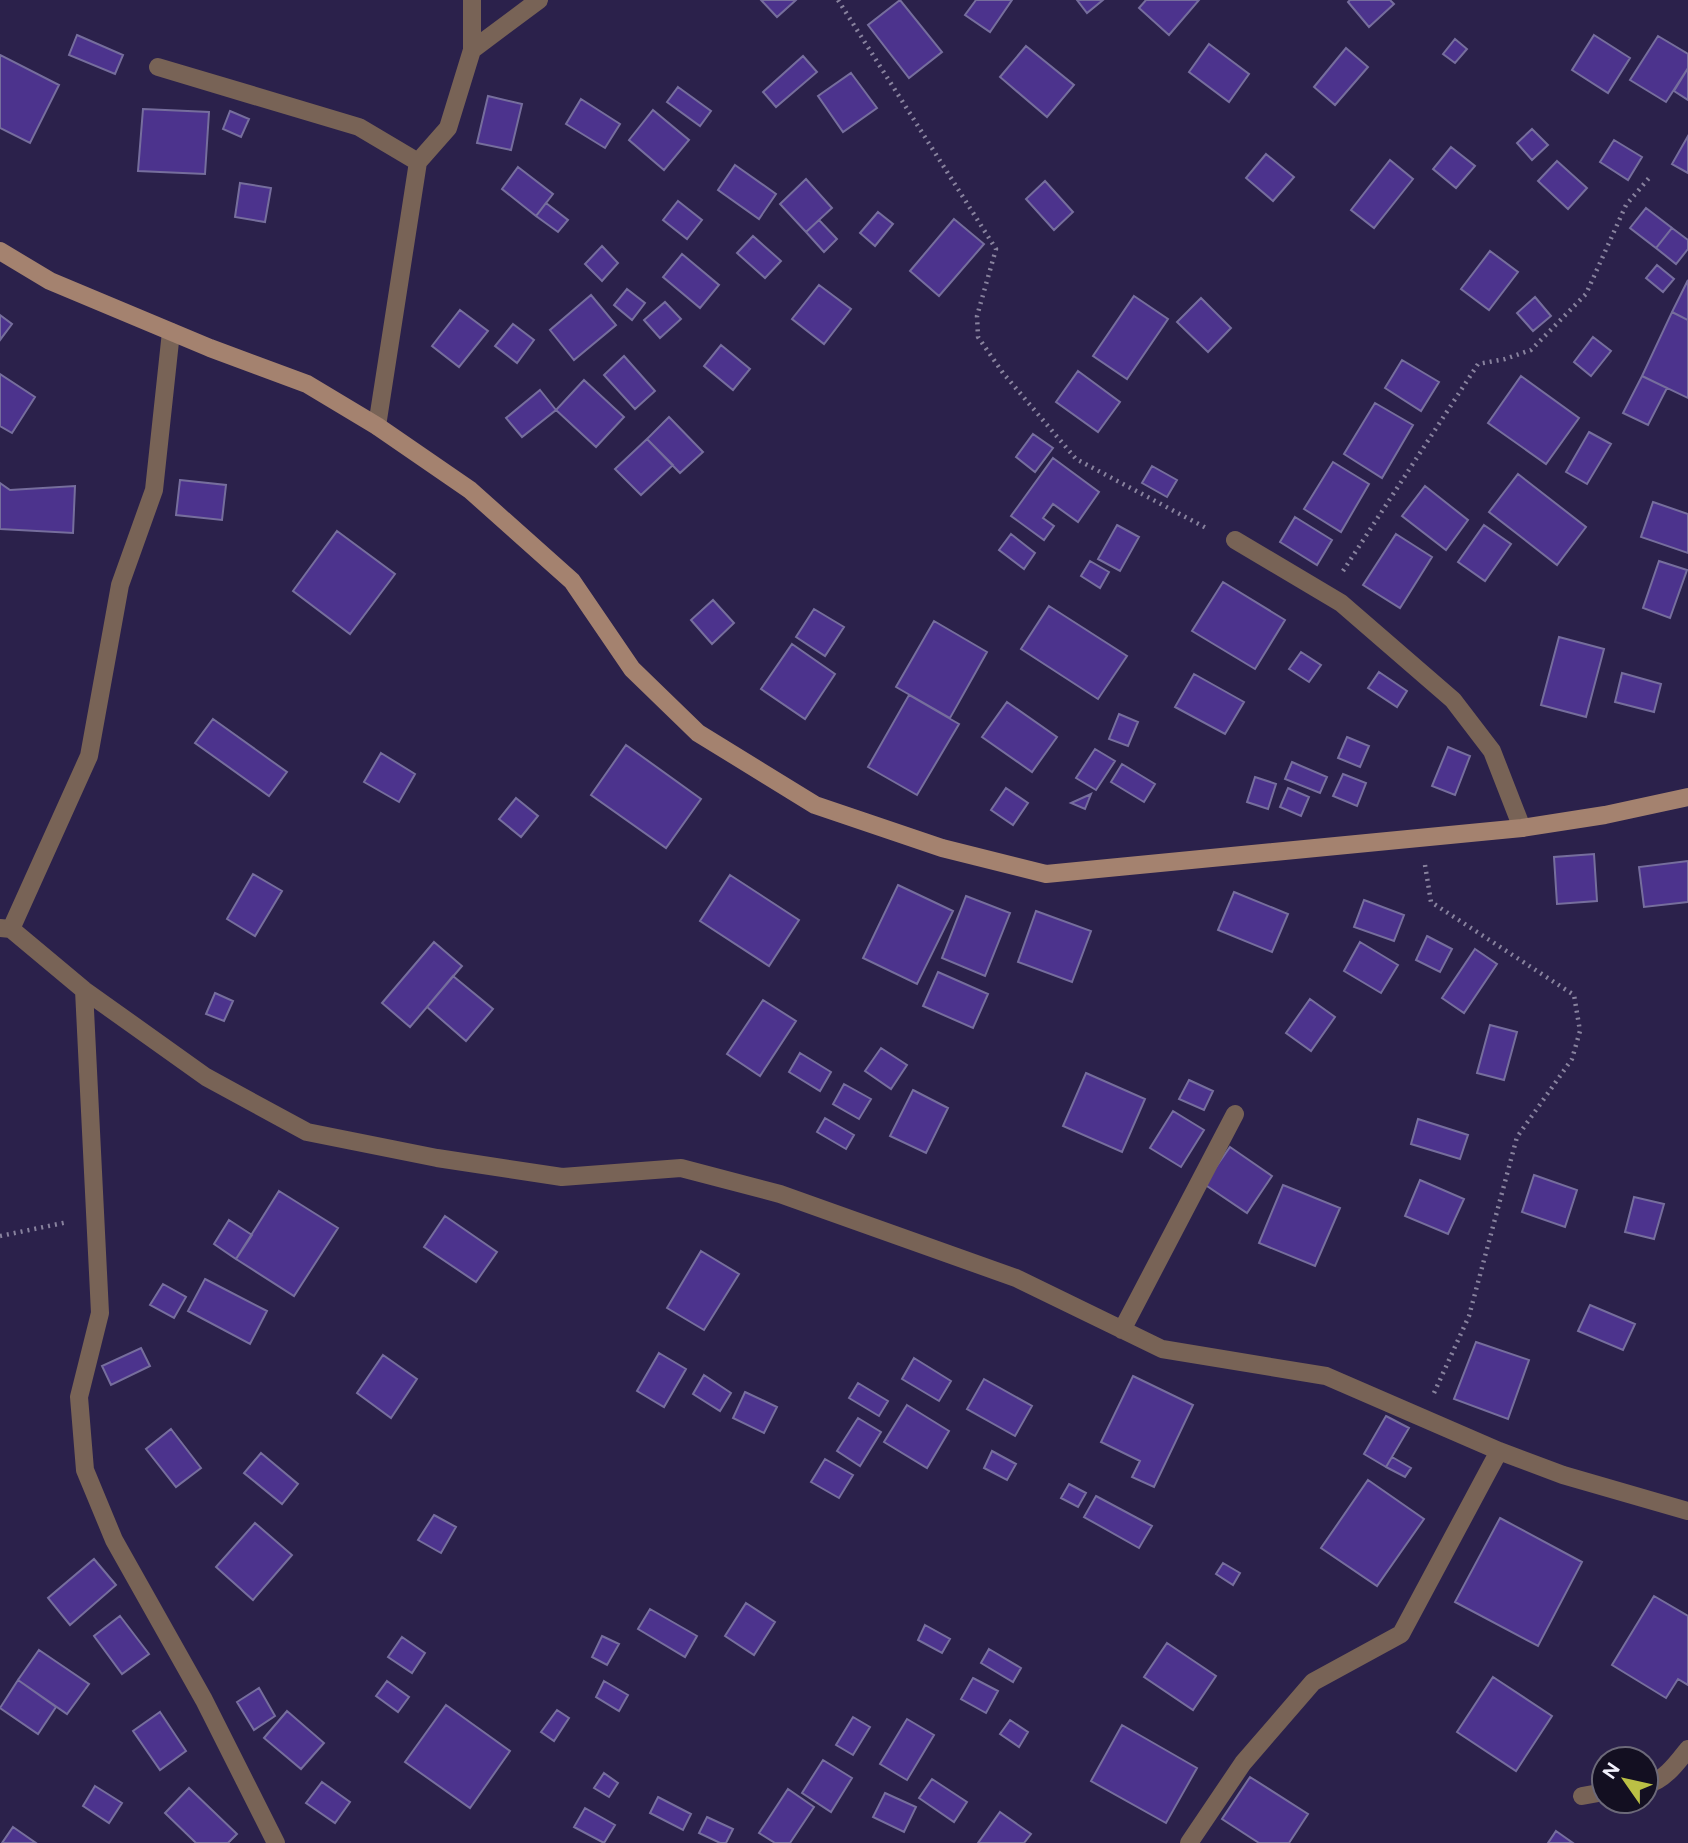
<svg xmlns="http://www.w3.org/2000/svg" width="1688" height="1843" font-family="Figtree,sans-serif">
  <style>
    .building { fill: #4c338d; stroke: #766e9d; stroke-width: 2 }
    .lines { fill: none; stroke-linecap: round; stroke-linejoin: round }
    .path { stroke: #88829e; stroke-width: 4.5; stroke-dasharray: 2 5; stroke-linecap: butt }
    .street { stroke: #786356; stroke-width: 18 }
    .secondary { stroke: #a4826f; stroke-width: 18 }
  </style>
  <rect width="100%" height="100%" fill="#2b214b"/>
  <path class="building" d="M761,0H796L777,17Z
    M900,0L942,52L909,78L868,25Z
    M976,0H1012L990,32L965,15Z
    M1077,0H1103L1087,13Z
    M1146,0H1199L1169,35L1139,8Z
    M1350,0H1390L1394,4L1369,27L1348,2Z
    M77,35L123,55L115,74L69,55Z
    M1594,35L1630,58L1608,93L1572,70Z
    M1658,36L1688,54V68L1666,102L1630,80Z
    M1455,39L1467,49L1455,63L1443,54Z
    M1209,44L1249,74L1229,102L1189,72Z
    M1026,46L1074,85L1047,117L1000,77Z
    M1346,48L1368,67L1335,105L1314,87Z
    M0,55L59,85L30,143L0,128Z
    M803,56L817,72L776,107L763,92Z
    M1688,68V100L1674,91Z
    M851,73L877,108L843,132L818,96Z
    M678,87L711,111L700,126L667,102Z
    M488,96L522,104L511,150L477,143Z
    M581,99L620,124L605,148L566,124Z
    M143,109L209,112L205,174L138,171Z
    M653,110L689,140L664,170L629,140Z
    M230,111L249,119L241,137L223,129Z
    M1532,129L1548,145L1532,160L1517,143Z
    M1688,136V173L1672,164Z
    M1614,140L1642,157L1628,180L1600,162Z
    M1451,147L1475,166L1456,188L1433,169Z
    M1266,154L1294,177L1273,201L1246,178Z
    M1390,160L1413,179L1374,228L1351,210Z
    M1557,161L1587,188L1568,209L1538,181Z
    M735,165L776,194L759,219L718,190Z
    M518,167L553,194L536,216L502,189Z
    M806,179L832,208L806,232L780,204Z
    M1045,181L1073,212L1054,230L1026,199Z
    M240,183L271,188L265,222L235,217Z
    M678,201L702,220L687,239L663,220Z
    M546,203L568,220L558,232L536,216Z
    M1646,208L1672,228L1656,248L1630,228Z
    M878,212L893,224L875,246L860,233Z
    M954,219L984,244L939,296L910,271Z
    M819,220L837,239L824,252L806,232Z
    M1672,228L1688,240V249L1676,264L1656,248Z
    M753,236L781,261L765,278L737,253Z
    M602,246L618,263L602,281L585,264Z
    M1490,251L1518,272L1489,310L1461,289Z
    M682,254L719,285L700,308L663,277Z
    M1657,265L1674,279L1663,292L1646,278Z
    M1688,280V320L1672,312Z
    M819,285L851,309L824,344L792,319Z
    M627,289L645,303L632,320L614,305Z
    M591,295L616,325L574,360L550,330Z
    M1134,296L1168,319L1127,379L1093,356Z
    M1535,297L1551,316L1533,331L1517,313Z
    M1201,298L1231,328L1208,352L1177,322Z
    M665,302L681,319L660,338L644,320Z
    M460,310L488,331L459,367L432,346Z
    M1672,312L1688,320V398L1642,376Z
    M0,315L12,324L0,340Z
    M513,324L534,340L517,363L495,346Z
    M1593,337L1611,351L1591,376L1574,362Z
    M721,345L750,369L733,390L704,366Z
    M624,356L655,391L635,409L604,375Z
    M1402,360L1439,382L1421,411L1385,388Z
    M1078,371L1120,402L1098,432L1056,402Z
    M0,374L35,397L12,433L0,426Z
    M1521,376L1579,418L1546,464L1488,423Z
    M1642,376L1667,388L1648,425L1623,413Z
    M584,380L624,417L596,447L556,410Z
    M540,390L556,410L522,437L506,418Z
    M1375,403L1413,425L1382,478L1344,454Z
    M669,417L703,452L680,473L647,439Z
    M1589,432L1611,444L1587,484L1566,472Z
    M1033,434L1053,448L1035,472L1016,457Z
    M647,439L673,465L641,495L615,469Z
    M1053,458L1099,492L1078,522L1053,504L1043,518L1054,526L1044,540L1011,516Z
    M1333,462L1369,484L1341,532L1304,509Z
    M1152,466L1177,480L1167,497L1142,483Z
    M1518,474L1586,527L1557,565L1489,512Z
    M180,480L226,485L222,520L176,515Z
    M0,483L10,490L75,486L73,533L0,529Z
    M1425,486L1468,520L1446,550L1402,516Z
    M1653,502L1688,514V553L1641,537Z
    M1295,517L1332,540L1317,565L1280,542Z
    M1117,525L1139,537L1120,571L1098,559Z
    M1484,525L1511,544L1485,581L1458,562Z
    M337,531L395,574L350,634L293,591Z
    M1011,534L1035,553L1024,569L999,550Z
    M1396,534L1432,557L1400,608L1363,585Z
    M1090,561L1109,572L1100,588L1081,576Z
    M1659,561L1687,570L1670,618L1643,608Z
    M1223,582L1285,620L1255,669L1192,631Z
    M713,600L734,623L712,644L691,620Z
    M1049,606L1127,656L1098,699L1021,649Z
    M814,609L844,627L825,656L796,637Z
    M934,621L987,652L950,718L896,687Z
    M1559,637L1604,649L1586,717L1541,705Z
    M792,644L835,674L805,719L761,689Z
    M1301,652L1321,665L1309,682L1289,669Z
    M1379,672L1407,691L1397,707L1368,688Z
    M1622,673L1661,684L1654,712L1615,702Z
    M1194,674L1244,702L1225,734L1175,707Z
    M909,695L959,724L917,795L868,767Z
    M1007,702L1057,737L1032,772L982,737Z
    M1119,714L1138,722L1128,746L1109,739Z
    M213,719L287,772L269,796L195,743Z
    M1347,737L1369,746L1360,767L1338,758Z
    M626,745L701,799L666,848L591,795Z
    M1448,747L1470,756L1455,795L1432,786Z
    M1095,749L1115,761L1096,790L1076,778Z
    M381,753L415,774L399,802L364,782Z
    M1292,762L1327,777L1320,793L1285,779Z
    M1122,764L1155,784L1144,802L1111,782Z
    M1343,774L1366,783L1357,806L1333,796Z
    M1255,777L1276,784L1268,809L1247,802Z
    M1006,788L1028,803L1013,825L991,810Z
    M1288,788L1309,797L1301,816L1280,807Z
    M1091,794L1085,809L1071,803Z
    M516,798L538,816L521,837L499,819Z
    M1594,854L1597,901L1557,904L1554,857Z
    M1688,861V902L1644,907L1639,867Z
    M253,874L282,891L255,936L227,919Z
    M730,875L799,920L769,966L700,921Z
    M898,885L953,911L917,984L863,958Z
    M1234,892L1288,914L1272,952L1218,930Z
    M966,896L1010,913L985,976L942,958Z
    M1364,900L1404,915L1394,941L1354,927Z
    M1036,911L1091,931L1072,982L1018,962Z
    M1427,936L1452,949L1440,972L1416,960Z
    M434,942L462,966L410,1027L382,1003Z
    M1360,942L1398,965L1381,993L1344,971Z
    M1475,949L1497,964L1464,1013L1442,998Z
    M938,972L988,994L973,1028L923,1006Z
    M453,976L493,1009L466,1041L427,1007Z
    M215,993L233,1001L224,1021L206,1014Z
    M1310,999L1335,1017L1311,1051L1286,1033Z
    M763,1000L796,1021L760,1076L727,1054Z
    M1490,1025L1517,1032L1504,1080L1477,1073Z
    M881,1048L907,1065L891,1089L865,1071Z
    M800,1053L831,1072L820,1091L789,1072Z
    M1086,1073L1145,1099L1122,1152L1063,1126Z
    M1189,1080L1213,1091L1204,1110L1179,1099Z
    M844,1084L871,1099L859,1119L833,1104Z
    M913,1090L948,1108L926,1153L890,1136Z
    M1173,1111L1204,1130L1181,1167L1150,1148Z
    M825,1118L854,1135L846,1149L817,1132Z
    M1418,1119L1468,1135L1460,1159L1411,1144Z
    M1230,1147L1272,1176L1247,1213L1204,1184Z
    M1534,1175L1577,1190L1565,1227L1522,1212Z
    M1420,1180L1464,1199L1448,1234L1405,1216Z
    M1283,1185L1340,1208L1315,1266L1259,1243Z
    M279,1191L338,1228L294,1296L236,1259Z
    M1634,1197L1664,1204L1654,1239L1625,1232Z
    M445,1216L497,1252L476,1282L424,1247Z
    M229,1220L252,1235L236,1259L214,1244Z
    M701,1251L739,1274L704,1330L667,1308Z
    M205,1279L267,1311L250,1344L188,1311Z
    M163,1284L186,1297L174,1318L150,1305Z
    M1590,1305L1635,1324L1623,1350L1578,1331Z
    M1476,1342L1529,1360L1508,1419L1454,1399Z
    M141,1348L150,1366L111,1385L102,1366Z
    M659,1353L686,1369L664,1407L637,1391Z
    M383,1355L417,1379L391,1418L357,1393Z
    M914,1358L951,1381L939,1401L902,1379Z
    M704,1375L731,1393L720,1411L693,1394Z
    M1133,1376L1193,1405L1154,1487L1132,1477L1140,1461L1101,1442Z
    M984,1379L1032,1406L1015,1436L967,1409Z
    M858,1383L888,1401L879,1416L849,1398Z
    M745,1392L777,1407L764,1433L733,1418Z
    M907,1405L949,1431L927,1468L884,1442Z
    M1386,1416L1409,1428L1386,1467L1364,1454Z
    M858,1418L881,1432L860,1466L837,1451Z
    M171,1429L201,1468L176,1487L146,1449Z
    M992,1451L1016,1464L1007,1480L984,1468Z
    M261,1453L298,1484L282,1504L244,1473Z
    M1392,1457L1411,1468L1405,1477L1386,1467Z
    M825,1459L853,1475L839,1498L811,1482Z
    M1368,1480L1424,1519L1377,1586L1321,1548Z
    M1069,1484L1086,1493L1078,1507L1061,1498Z
    M1096,1496L1152,1526L1139,1548L1084,1517Z
    M434,1515L456,1527L441,1553L418,1540Z
    M1500,1518L1582,1562L1538,1646L1455,1602Z
    M255,1523L292,1555L253,1600L216,1567Z
    M94,1559L116,1585L70,1625L48,1598Z
    M1223,1563L1240,1573L1233,1585L1216,1574Z
    M1654,1596L1688,1616V1685L1678,1679L1666,1698L1612,1665Z
    M746,1603L775,1622L754,1655L725,1636Z
    M650,1609L697,1636L685,1657L638,1629Z
    M120,1616L149,1654L122,1674L94,1636Z
    M925,1625L950,1639L942,1653L918,1640Z
    M602,1636L619,1644L607,1665L592,1657Z
    M402,1637L425,1653L412,1673L388,1657Z
    M1167,1643L1216,1676L1193,1710L1144,1677Z
    M989,1649L1021,1668L1013,1682L981,1663Z
    M39,1650L89,1684L67,1714L18,1680Z
    M1493,1677L1552,1716L1516,1771L1457,1732Z
    M973,1678L998,1691L986,1713L961,1699Z
    M18,1680L56,1707L38,1734L0,1708Z
    M387,1681L409,1697L398,1712L376,1696Z
    M604,1681L628,1695L619,1711L596,1697Z
    M259,1688L275,1716L254,1730L237,1702Z
    M446,1705L510,1751L470,1808L405,1762Z
    M557,1710L569,1718L554,1741L541,1732Z
    M287,1711L324,1743L301,1769L264,1738Z
    M160,1712L186,1751L160,1770L133,1731Z
    M853,1717L870,1727L853,1755L836,1745Z
    M907,1719L934,1735L907,1780L880,1764Z
    M1010,1720L1028,1732L1019,1747L1000,1734Z
    M1122,1725L1197,1768L1166,1823L1091,1781Z
    M823,1760L852,1778L831,1812L802,1793Z
    M604,1773L618,1783L609,1797L594,1788Z
    M1250,1777L1308,1814L1289,1843H1259L1222,1819Z
    M932,1779L967,1802L954,1822L919,1798Z
    M322,1782L350,1802L335,1823L306,1803Z
    M95,1786L122,1803L109,1823L83,1806Z
    M189,1788L237,1834L228,1843H196L165,1813Z
    M788,1789L814,1807L790,1843H775L759,1833Z
    M885,1793L916,1807L904,1832L873,1817Z
    M658,1797L691,1814L683,1830L650,1813Z
    M585,1808L615,1825L604,1843L574,1827Z
    M1000,1812L1031,1834L1024,1843H978Z
    M707,1817L733,1829L726,1843H720L699,1833Z
    M13,1827L36,1843H2Z
    M1556,1831L1573,1843H1548Z"/>
  <g class="lines">
    <path class="path" d="M838,0L996,249L977,316L978,337L1003,373L1076,459L1208,529
      M1343,571L1478,364L1505,359L1531,350L1586,294L1626,205L1649,178
      M1425,865L1431,902L1574,995L1580,1031L1572,1059L1517,1137L1469,1316L1434,1393
      M0,1236L68,1222"/>
    <path class="street" d="M472,50L539,0
      M158,67L359,127L418,162
      M377,426L418,162L448,128L472,50V0
      M1235,540L1341,603L1453,700L1492,751L1522,828
      M0,928L11,929L84,990L206,1077L307,1132L437,1158L562,1177L681,1168L780,1194L1016,1278L1162,1349L1326,1376L1499,1451L1563,1475L1688,1511
      M11,929L89,756L120,585L154,490L171,332
      M84,990L100,1313L79,1397L85,1470L114,1540L204,1700L276,1843
      M1122,1330L1235,1114
      M1646,1785C1664,1781 1677,1763 1688,1749
      M1582,1796L1604,1792
      M1189,1843L1243,1763L1313,1682L1401,1634L1499,1451"/>
    <path class="secondary" d="M0,251L50,281L210,348L307,384L377,426L470,490L572,581L632,669L698,733L815,805L942,848L1046,874L1522,828L1605,815L1688,797"/>
  </g>
  <g transform="translate(1625 1780) rotate(304)"><circle r="33" fill="#130f21" stroke="#6c6979" stroke-width="2"/>
  <path d="M0-5L12 26L0 18L-12 26Z" fill="#bbc045"/>
  <text y="-10" font-size="19" font-weight="bold" text-anchor="middle" fill="#f2f1fc">N</text>
  </g>
</svg>
